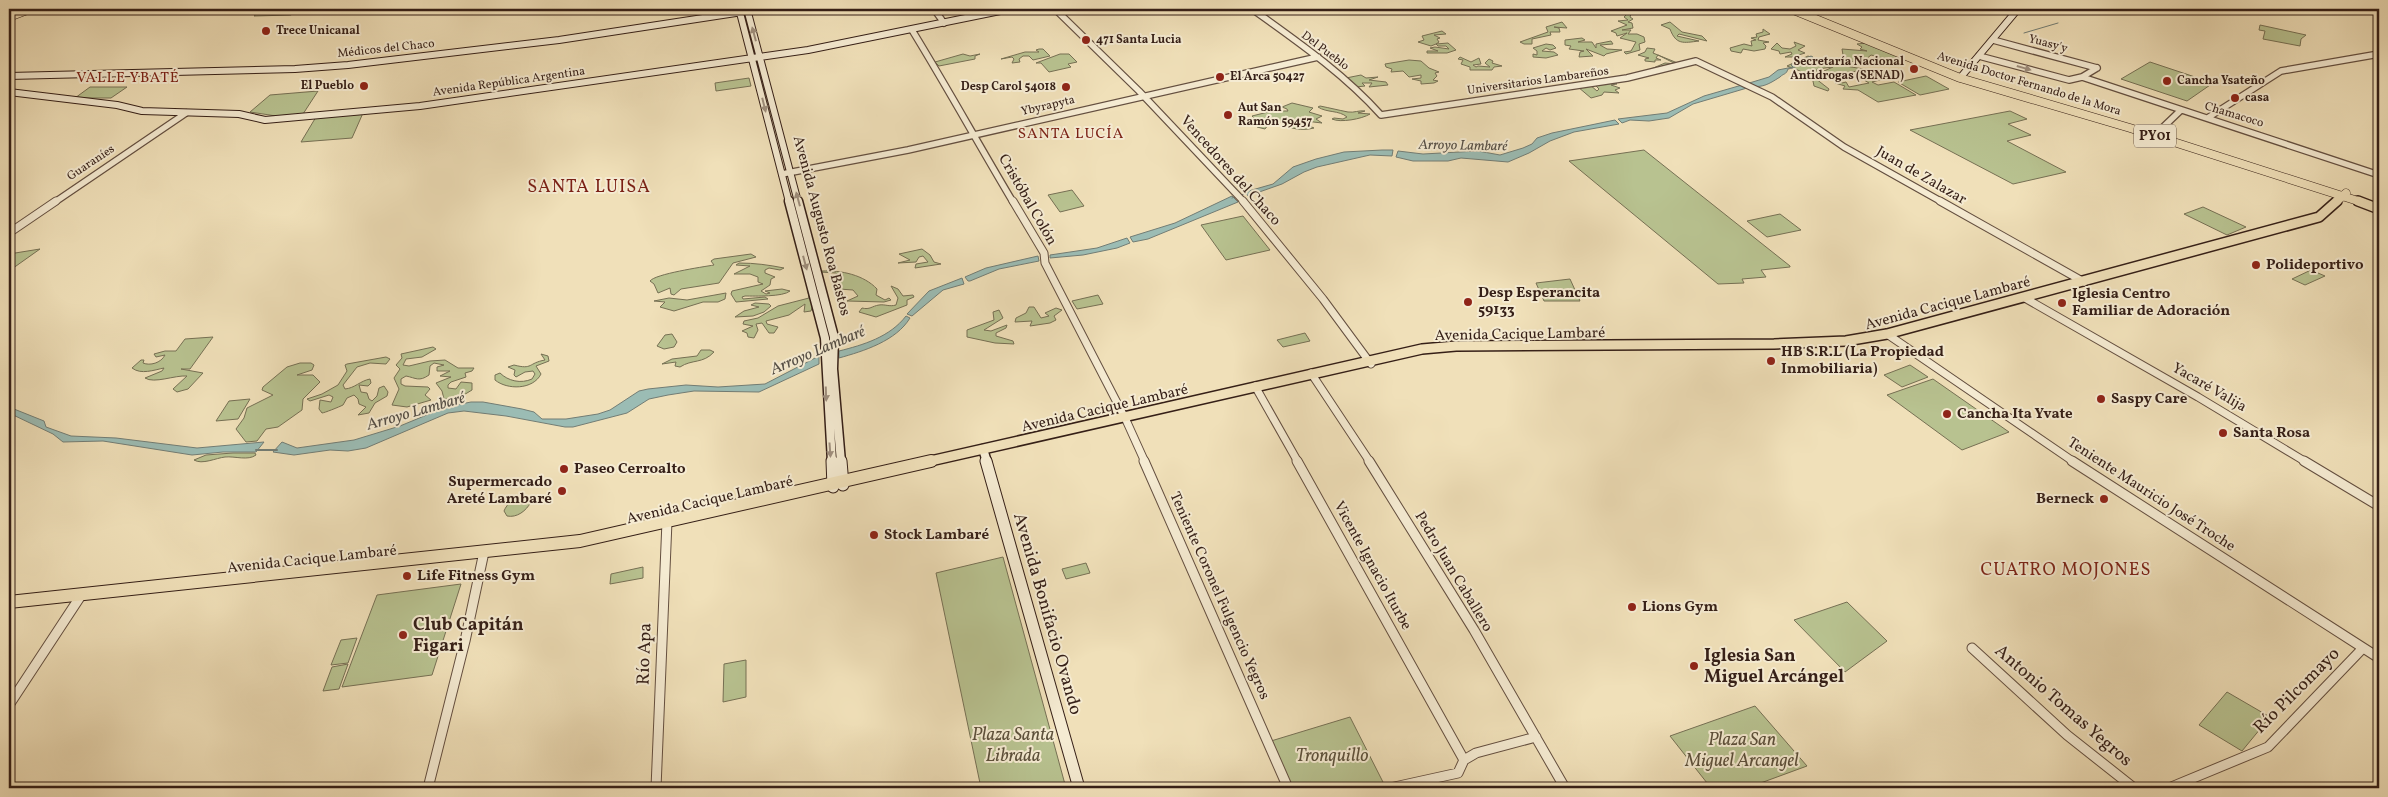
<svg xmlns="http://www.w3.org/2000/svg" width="2388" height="797" font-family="Vollkorn,serif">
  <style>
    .green { fill: #b8c290; stroke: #767054 }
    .water { fill: #9bbcb4; stroke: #727d75 }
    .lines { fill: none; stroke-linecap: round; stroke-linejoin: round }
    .stream-far1 { stroke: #727d75; stroke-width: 1 }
    .stream { stroke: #727d75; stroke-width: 2 }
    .tertiary-far2-casing { stroke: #644f40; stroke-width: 8 }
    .tertiary-far1-casing { stroke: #644f40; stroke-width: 9 }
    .tertiary-casing { stroke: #644f40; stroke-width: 11 }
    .secondary-far2-casing { stroke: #351f17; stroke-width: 8 }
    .secondary-far1-casing { stroke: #351f17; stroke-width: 11 }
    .secondary-casing { stroke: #351f17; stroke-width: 13 }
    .primary-far2-casing { stroke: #351f17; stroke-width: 9 }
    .primary-far1-casing { stroke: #351f17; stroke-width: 12 }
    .primary-casing { stroke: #351f17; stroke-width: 14 }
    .trunk-far1-casing { stroke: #351f17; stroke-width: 9 }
    .trunk-casing { stroke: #351f17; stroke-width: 12 }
    .tertiary-far2 { stroke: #f5ebd2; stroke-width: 5.5 }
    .tertiary-far1 { stroke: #f5ebd2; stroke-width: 7 }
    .tertiary { stroke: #f5ebd2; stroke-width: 9 }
    .secondary-far2 { stroke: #f5ebd2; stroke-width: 6 }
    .secondary-far1 { stroke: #f5ebd2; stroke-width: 8 }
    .secondary { stroke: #f5ebd2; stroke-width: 11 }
    .primary-far2 { stroke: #f0e0b9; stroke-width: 8 }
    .primary-far1 { stroke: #f0e0b9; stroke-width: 9 }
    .primary { stroke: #f0e0b9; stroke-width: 12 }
    .trunk-far1 { stroke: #f0e0b9; stroke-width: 8 }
    .trunk { stroke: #f0e0b9; stroke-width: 9 }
    .oneway { fill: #9f8f7e }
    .poi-dot { fill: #8f2418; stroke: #f5ebd2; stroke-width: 2 }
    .labels { text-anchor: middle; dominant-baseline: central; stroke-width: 4; stroke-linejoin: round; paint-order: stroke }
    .far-poi-label { font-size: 12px; font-weight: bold; fill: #351f17; stroke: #f5ebd2; text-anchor: start }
    .far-street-label { font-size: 12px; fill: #351f17; stroke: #f5ebd2 }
    .shield { fill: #f5ebd2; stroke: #6f5c4f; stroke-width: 1 }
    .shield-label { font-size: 14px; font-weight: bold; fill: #351f17 }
    .far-water-label { font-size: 14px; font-style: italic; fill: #544e46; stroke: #f5ebd2 }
    .far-quarter-label { font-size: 15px; letter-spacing: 1px; fill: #7a1f14; stroke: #f5ebd2 }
    .street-label { font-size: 15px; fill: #351f17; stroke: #f5ebd2 }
    .poi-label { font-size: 15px; font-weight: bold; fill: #351f17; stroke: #f5ebd2; text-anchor: start }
    .water-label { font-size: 16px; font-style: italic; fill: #544e46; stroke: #f5ebd2 }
    .quarter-label { font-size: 18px; letter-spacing: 1px; fill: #7a1f14; stroke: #f5ebd2 }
    .near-street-label { font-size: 18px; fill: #351f17; stroke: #f5ebd2 }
    .near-poi-label { font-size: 18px; font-weight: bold; fill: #351f17; stroke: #f5ebd2; text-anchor: start }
    .near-park-label { font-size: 18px; font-style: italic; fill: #5c503b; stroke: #f5ebd2 }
  </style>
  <rect width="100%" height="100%" fill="#f0e0b9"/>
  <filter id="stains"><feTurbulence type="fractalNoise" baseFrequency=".004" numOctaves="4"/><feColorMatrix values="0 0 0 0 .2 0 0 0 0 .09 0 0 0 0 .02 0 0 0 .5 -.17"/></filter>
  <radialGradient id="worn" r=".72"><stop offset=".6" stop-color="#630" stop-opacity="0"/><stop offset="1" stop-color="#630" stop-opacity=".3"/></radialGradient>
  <path class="green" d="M263,9H298L291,15L254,16Z
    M1616,11L1631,14L1630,17L1633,19L1628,22L1632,23L1633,28L1622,30H1631L1628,34H1637L1644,37L1645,42L1639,44L1640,50L1626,54L1624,52L1631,51L1636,42L1620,38L1627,33L1617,36L1616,33L1611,31L1627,25L1618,21L1628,20L1624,17L1626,15Z
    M1562,22L1567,28L1554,27L1559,28L1560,32H1550L1551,35L1532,39V44H1524L1520,42L1548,32L1546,27Z
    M1670,22L1682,32L1702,36L1707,41L1679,34L1677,36L1699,41C1683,43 1676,45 1670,29L1661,25Z
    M2260,25L2306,35L2301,39L2300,46L2263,39L2265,31L2259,30Z
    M1763,29L1770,34L1759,37L1758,40L1769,42L1763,43L1766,46L1765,49L1754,51L1743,49L1741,53L1731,51L1730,48L1744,44L1752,46L1751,41L1756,40L1751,38L1757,37L1756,34L1763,32Z
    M1442,31L1446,34L1434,35L1440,38L1437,39L1439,42L1436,44L1448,43L1456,50L1447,53H1427V51H1438L1430,48L1435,47L1449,49L1446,46H1438L1436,44L1431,46L1418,42L1424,40L1422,36Z
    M1582,38L1585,40L1578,42H1592L1596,48V44L1611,41L1613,44L1600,45L1607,49L1622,50L1606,54L1604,56L1586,49L1593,56L1579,57L1580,52L1584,51L1569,49L1571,46L1565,45V40Z
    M1794,42L1805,46L1798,50L1805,53L1792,57H1785L1792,54L1791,52L1780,54L1779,51L1771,49L1777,43L1782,48L1790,49L1796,46Z
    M1867,43L1900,57L1901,60L1895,61L1871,55L1864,61H1854L1839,65L1876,71L1881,74L1892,70L1895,73L1886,75L1888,78L1872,82L1878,85L1894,82L1916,95L1878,102L1858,90L1843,89L1845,86L1835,83L1837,81L1826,76H1833L1832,77L1840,80L1842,83L1846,82L1849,87L1869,83L1864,80L1866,78L1860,77H1877L1870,74L1858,76V71L1835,74L1824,71L1833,67L1817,69V73L1811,75L1829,89L1828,91L1814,86L1813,81L1800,71L1787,66L1808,56L1821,62H1839L1838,58L1848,59L1843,55L1842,49L1867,51L1860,49L1862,47L1857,44Z
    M1546,44L1553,45L1556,48L1550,50L1546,48L1542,51L1554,52L1558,55L1546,58L1533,57V54L1537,55V51L1533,48Z
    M1647,48L1655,49L1653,53L1680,64L1662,70L1651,69L1665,63L1676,64L1658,55L1656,58L1661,60H1655V62L1645,61V59L1649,58L1638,55L1645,52Z
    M1039,49H1043L1050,56L1033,60L1029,56H1023L1019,59L1020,62L1012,63L1014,59L1012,57L1001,59L1025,52H1039L1036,50Z
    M963,54L970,56L980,54L975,56V59L939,66L935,62Z
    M1060,54H1069L1077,62L1068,64L1071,67L1049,72L1041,63H1036Z
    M1460,57L1471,62L1479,58L1481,64L1473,65L1476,67L1478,66L1490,67L1485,63L1489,59L1493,61L1492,63L1502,66L1494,67L1492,70H1470V67L1461,64L1463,60L1458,59Z
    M1409,60L1421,61L1429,68L1439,72L1435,73L1437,76L1433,80L1438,81L1434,83L1421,84V81L1412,79L1421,78V75L1409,77L1403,71L1391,72L1392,69L1386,67L1385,64Z
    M2150,62L2213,83L2187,101L2121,79Z
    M1361,75L1366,78L1378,77L1369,80L1386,82L1388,85L1369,87L1372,83H1362L1365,86L1356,87L1346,78Z
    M1926,76L1949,89L1920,95L1898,82Z
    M749,78L751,86L716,91L715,83Z
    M1613,81L1617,84L1611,85L1620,88L1615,90L1619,93L1604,92L1602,95L1591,98L1578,87L1589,84L1597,91L1599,89L1594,84Z
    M90,87H127L111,98H75Z
    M318,91L303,114L276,116L250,112L270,95Z
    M1292,103L1313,108L1309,112L1322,116L1316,119L1322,123L1305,121L1307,125L1314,128C1303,131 1287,129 1281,122L1268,125L1265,129L1257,127L1256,123L1250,120L1254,118L1252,116L1272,111H1288L1287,109L1282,107Z
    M1320,106C1330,108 1338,110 1348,112C1354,113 1359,110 1365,111L1358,113L1370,114C1362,119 1340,123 1332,119L1334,118L1343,119L1347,117C1339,110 1327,113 1318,107Z
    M2010,111L2027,119L2008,124L2031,135L2007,141L2066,172L2013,184L1910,130Z
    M363,113L352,138L301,142L316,117Z
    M1644,150L1790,266V267L1761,270L1766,277L1742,279L1744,283L1718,284L1569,161Z
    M1072,190L1084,206L1060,212L1048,195Z
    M2203,207L2246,227L2227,235L2184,214Z
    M1780,214L1801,230L1767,237L1747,221Z
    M1243,216L1270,250L1226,260L1201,225Z
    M40,249L9,271V254Z
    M922,249L930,255L934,262L941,264L915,268L916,264L928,262L923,256L919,257L916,262L898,263L910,260L899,254Z
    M751,254L756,257L733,263L719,283L681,289L674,295L671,294L670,288L658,293L654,284L650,281C655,274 702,267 714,265L711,261L714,259Z
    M739,263C755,263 769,265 784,268L780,270L769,268L765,270V273L775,277L771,279L770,285L761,291L766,294L770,293L765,291L782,289L790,291C783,297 755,296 745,296L742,297L743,299L765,297L768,299L736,302L731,294L732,291L763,284L758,282V277L750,274H734L750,266L736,265Z
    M2311,270L2325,276L2305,285L2292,279Z
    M822,271C841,270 864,275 877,289L876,295L885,300L889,298L891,300L884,302L847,301L858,296L853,290L839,289L840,285L832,283L839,277L836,273L820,272Z
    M813,276H815L825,321L813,305L811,311L804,312L805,304L789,315L766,321L767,324L778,327L774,333H769L762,323L756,324L758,330L754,338L748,337L747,333L742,331L753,326L743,324L744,321L758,318L778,306L809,298L808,291Z
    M1570,279L1580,301H1544L1536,283Z
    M891,286L898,289L903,296L913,295L914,297L907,300V305L876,317L859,312L862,308C870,310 872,306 879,305C885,304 889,307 896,305L898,298Z
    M726,293L725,299L718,302H703L674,311L660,307L665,302L654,301L669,298L687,300Z
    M1098,295L1103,304L1077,309L1072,301Z
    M755,303L769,304L771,306L764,312L753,316L735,317L744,311L759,307L751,305Z
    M1029,307H1034L1041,318L1049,316L1045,313L1056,308L1062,310L1054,316L1056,320L1050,323L1030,326L1032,321L1015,322L1016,318L1026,313Z
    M999,310L1003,318L984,330L991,331L1007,325L1006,328L996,333V336L1013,341L1014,344L995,343L967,337V330L994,320L993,312Z
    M1305,333L1310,341L1283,347L1277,340Z
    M672,334L677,342L674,347L664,349L657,346L665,335Z
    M213,337L190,369H181L203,373L188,389L177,392L173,389L187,376C175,375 154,384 145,378L162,371L164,368C154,370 141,375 132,368L141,360H144L143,363C150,366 161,363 165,355L156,357L154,354L165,351H176L185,339Z
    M433,347L436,349L422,357L406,359L403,365L409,366L430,361L445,360L458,368H474L472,371L465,373L466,377L451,382L448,385V388L456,389L461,382L472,383V390L457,399H444L442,391L436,383L451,377L440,376L450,371H437V367L444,365L434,363L430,366L429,375C419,382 416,378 406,376L401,379V384L405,386L428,387L430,389L425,395L431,400L407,407L392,405L399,389L394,378L400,369L396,365L402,358L401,354Z
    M701,350H710L714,352C703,364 692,359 680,367L675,366L676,362L662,364L672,359L697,356Z
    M541,354L548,356L549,361L536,366L541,374C533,390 507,390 495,380V375L500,373C508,381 521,384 532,379L535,374L533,371L525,372L516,377L514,375L515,370L508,367L514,365C533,370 528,363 545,360Z
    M386,357L390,359L386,364L370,363L357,367L343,385L345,389C355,388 360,381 370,379L371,383L368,386L359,385L361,392L367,393L369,399L372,401L377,396L379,388L384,386L388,392L387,396L375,403L369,413L358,415L366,407L359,404L358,399L354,395L347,398L343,405C339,407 324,413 322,413L319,409L320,400L331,402L333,397L329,395L310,401L307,399L322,394L338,385L347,371L345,365L347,364Z
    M300,363H311L314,365L312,370L297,375H313L320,382L303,399L302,410L278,427L266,429L257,441L246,442L236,429L244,418L247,408L273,395L262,390L263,387L287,367Z
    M1910,365L1928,377L1902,387L1884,375Z
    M1933,379L2009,432L1962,450L1887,395Z
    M250,399L238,419L216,421L229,401Z
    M233,453H255L256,455C248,461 235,456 225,457C216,458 202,465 194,460L206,455Z
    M524,498L531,502C526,511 517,518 507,516L504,511C507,503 515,498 524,498Z
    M1003,557L1066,788H981L936,573Z
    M1086,563L1090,573L1066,579L1062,569Z
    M643,567V578L610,584L611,574Z
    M461,584L432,675L342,687L377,595Z
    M1847,602L1887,641L1845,672L1794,620Z
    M357,638L348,663L331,665L341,640Z
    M746,660V697L723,702L724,664Z
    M348,664L339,689L323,691L332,667Z
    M2227,692L2270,717L2242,751L2199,725Z
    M1755,706L1807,766L1747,788H1711L1670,736Z
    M1350,717L1385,786L1378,788H1291L1271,741Z"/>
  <path class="water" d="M1811,56L1813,57L1812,60C1805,62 1795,68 1788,69C1786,75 1784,73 1780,77C1769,84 1760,90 1746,84L1769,77L1778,70L1793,67L1791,65Z
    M1742,85L1747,88L1693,104L1669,118L1649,121L1630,120L1622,123L1618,119L1667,113L1704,96Z
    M1615,120L1619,124L1574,132L1550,141L1529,153L1508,162L1461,158L1448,161H1413L1396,157L1398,151L1423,154L1478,151L1500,155L1523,148L1532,144L1537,138L1552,133Z
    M1382,150H1393L1392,156L1370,155L1317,167L1304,172L1282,184L1248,196L1245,192L1273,184L1293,167L1316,159L1344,152Z
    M1232,196L1238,202L1148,239L1133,242L1130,237L1175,223Z
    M1127,238L1130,243L1117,248L1083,255L1050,258V255L1097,248Z
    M1038,256L1039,261L999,269L970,281H968L965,277L986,268Z
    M962,278L964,284L943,290L912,316L907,314L929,291Z
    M906,316L910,318C896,341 864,351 839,358V351C863,345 890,337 906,316Z
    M819,356V364L759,392L694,391L668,395L649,399L627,413L573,427H565L506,416L464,411L448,413L366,448L348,451L330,450L294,455L273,452L282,442L297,448L354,440L400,426L446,407L471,402H483L522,409L534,412L542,419H566L598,414L610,410L639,391L648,389L686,385L718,387L765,384Z
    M9,407L44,421L46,427L71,436L116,438L197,448L264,442L256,452H223L192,455L103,441L63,442L53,434L9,413Z"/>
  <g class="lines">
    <path class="stream-far1" d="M2024,33L2058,23
      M1232,198L1247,193"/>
    <path class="stream" d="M256,450H277"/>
    <defs>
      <path id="tertiary-far2" d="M934,9L944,23
        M1055,9L1139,91L1244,202
        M1252,9C1298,42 1343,73 1381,115L1627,78L1696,61L1772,97L1844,147L1942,202
        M912,30C947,87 979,145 1013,202
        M1993,40L2097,68
        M1979,56L2069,80L2082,77L2097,68
        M2082,77L2379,175
        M2209,117L2281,71L2379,54
        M2157,133L2181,110
        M782,174L908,150L1318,57
        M55,202L186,113"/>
      <path id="tertiary-far1" d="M1013,201L1044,253L1045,263L1126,420L1145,462
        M1243,201L1323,299L1371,364
        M1940,201L2084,282
        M9,233L56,201
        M2023,297L2198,397L2306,462
        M1887,334L2074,462
        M1311,373L1370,462
        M1255,386L1298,462"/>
      <path id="tertiary" d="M1144,461L1288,788
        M1297,461L1464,760
        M1369,461L1474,630L1565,788
        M2072,461L2379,658
        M2304,461L2379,506
        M1972,648L2067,735L2134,788
        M9,705L82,594
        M428,788L465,641L484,552
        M656,788L667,521
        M1390,788L1458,773L1464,760L1476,753L1536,737
        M2169,788L2268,747L2363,648"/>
      <path id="secondary-far2" d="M739,9L789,202
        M747,9L798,202
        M9,76L295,69L348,65L559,40L762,9
        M1960,78L2018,9
        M9,92L117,105L142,111L239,114L265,120L420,106L808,50L1010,9"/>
      <path id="secondary-far1" d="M789,201L825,338L832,462
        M798,201L834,337L833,369L841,462
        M983,449L987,462"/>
      <path id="secondary" d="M832,461L833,487
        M841,461L843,485
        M986,461L1079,788"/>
      <path id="primary-far2" d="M9,17L30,9
        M2336,202L2346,193"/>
      <path id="primary-far1" d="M926,462L1422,349L1456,346L1774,344L1846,341L1887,334L2319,217L2337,201"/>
      <path id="primary" d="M9,602L580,541L931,461"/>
      <path id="trunk-far1" d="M1791,9L1960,78L2130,128L2361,202"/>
      <path id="trunk" d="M2358,201L2379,209"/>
    </defs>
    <use href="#tertiary-far2" class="tertiary-far2-casing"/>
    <use href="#tertiary-far1" class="tertiary-far1-casing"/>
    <use href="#tertiary" class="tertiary-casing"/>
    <use href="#secondary-far2" class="secondary-far2-casing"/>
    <use href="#secondary-far1" class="secondary-far1-casing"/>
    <use href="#secondary" class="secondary-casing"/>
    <use href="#primary-far2" class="primary-far2-casing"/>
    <use href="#primary-far1" class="primary-far1-casing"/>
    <use href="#primary" class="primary-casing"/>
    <use href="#trunk-far1" class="trunk-far1-casing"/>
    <use href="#trunk" class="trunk-casing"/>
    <use href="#tertiary-far2" class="tertiary-far2"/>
    <use href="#tertiary-far1" class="tertiary-far1"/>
    <use href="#tertiary" class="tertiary"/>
    <use href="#secondary-far2" class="secondary-far2"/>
    <use href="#secondary-far1" class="secondary-far1"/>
    <use href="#secondary" class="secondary"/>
    <use href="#primary-far2" class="primary-far2"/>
    <use href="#primary-far1" class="primary-far1"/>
    <use href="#primary" class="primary"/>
    <use href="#trunk-far1" class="trunk-far1"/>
    <use href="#trunk" class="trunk"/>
  </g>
  <defs><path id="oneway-solid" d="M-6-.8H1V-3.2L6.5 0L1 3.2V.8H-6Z" transform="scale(1.25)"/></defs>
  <g class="oneway">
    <use href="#oneway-solid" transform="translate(754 34) rotate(-105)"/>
    <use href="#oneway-solid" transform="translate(2024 68) rotate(16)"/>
    <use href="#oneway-solid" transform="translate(764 105) rotate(76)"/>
    <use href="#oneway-solid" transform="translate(798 199) rotate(-105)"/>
    <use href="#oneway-solid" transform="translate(805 263) rotate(75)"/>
    <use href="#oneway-solid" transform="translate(826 394) rotate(88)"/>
    <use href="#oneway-solid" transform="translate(830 450) rotate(86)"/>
  </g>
  <g class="poi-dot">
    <circle cx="266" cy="31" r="5"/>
    <circle cx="1086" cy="40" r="5"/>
    <circle cx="1914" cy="69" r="5"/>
    <circle cx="1220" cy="77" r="5"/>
    <circle cx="2167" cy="81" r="5"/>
    <circle cx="364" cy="86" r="5"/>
    <circle cx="1066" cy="87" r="5"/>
    <circle cx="2235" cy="98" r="5"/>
    <circle cx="1228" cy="115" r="5"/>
    <circle cx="2256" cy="265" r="5"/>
    <circle cx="1468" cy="302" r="5"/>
    <circle cx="2062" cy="303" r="5"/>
    <circle cx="1771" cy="361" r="5"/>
    <circle cx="2101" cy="399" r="5"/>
    <circle cx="1947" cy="414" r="5"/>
    <circle cx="2223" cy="433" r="5"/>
    <circle cx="564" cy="469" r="5"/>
    <circle cx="562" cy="491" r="5"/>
    <circle cx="2104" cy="499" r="5"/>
    <circle cx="874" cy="535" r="5"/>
    <circle cx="407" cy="576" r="5"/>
    <circle cx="1632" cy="607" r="5"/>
    <circle cx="403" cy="635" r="5"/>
    <circle cx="1694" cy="666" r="5"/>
  </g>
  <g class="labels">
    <g class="far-poi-label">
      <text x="276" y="31">Trece Unicanal</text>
      <text x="1096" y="40">471 Santa Lucia</text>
      <text x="1904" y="62" text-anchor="end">Secretaría Nacional<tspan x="1904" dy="14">Antidrogas (SENAD)</tspan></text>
      <text x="1230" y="77">El Arca 50427</text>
      <text x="2177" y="81">Cancha Ysateño</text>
      <text x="354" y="86" text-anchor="end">El Pueblo</text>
      <text x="1056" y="87" text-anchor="end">Desp Carol 54018</text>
      <text x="2245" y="98">casa</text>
      <text x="1238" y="108">Aut San<tspan x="1238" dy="14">Ramón 59457</tspan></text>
    </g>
    <g class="far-street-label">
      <text transform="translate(2048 44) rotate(15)">Yuasy'y</text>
      <text transform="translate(386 49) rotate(-6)">Médicos del Chaco</text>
      <text transform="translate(1325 51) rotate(37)">Del Pueblo</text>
      <text transform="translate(1538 81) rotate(-8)">Universitarios Lambareños</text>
      <text transform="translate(509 82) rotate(-8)">Avenida República Argentina</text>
      <text transform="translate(2029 84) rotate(17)">Avenida Doctor Fernando de la Mora</text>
      <text transform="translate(1048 106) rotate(-13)">Ybyrapyta</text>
      <text transform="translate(2234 115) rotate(17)">Chamacoco</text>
      <text transform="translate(91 163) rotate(-34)">Guaraníes</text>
    </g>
    <rect class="shield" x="2134" y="124.5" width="42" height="23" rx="4"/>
    <g class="shield-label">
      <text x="2155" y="136">PY01</text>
    </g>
    <g class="far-water-label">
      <text transform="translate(1463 146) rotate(1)">Arroyo Lambaré</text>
    </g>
    <g class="far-quarter-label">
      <text x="128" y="78">VALLE YBATÉ</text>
      <text x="1071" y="134">SANTA LUCÍA</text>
    </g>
    <g class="street-label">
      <text transform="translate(1230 171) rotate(48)">Vencedores del Chaco</text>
      <text transform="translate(1921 176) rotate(30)">Juan de Zalazar</text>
      <text transform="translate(1027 200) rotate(60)">Cristóbal Colón</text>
      <text transform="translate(821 226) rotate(75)">Avenida Augusto Roa Bastos</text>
      <text transform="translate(1948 304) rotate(-15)">Avenida Cacique Lambaré</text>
      <text transform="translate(1520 335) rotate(-1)">Avenida Cacique Lambaré</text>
      <text transform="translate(2209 388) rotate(30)">Yacaré Valija</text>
      <text transform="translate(1105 409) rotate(-13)">Avenida Cacique Lambaré</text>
      <text transform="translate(2151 495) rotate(33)">Teniente Mauricio José Troche</text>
      <text transform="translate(710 501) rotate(-13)">Avenida Cacique Lambaré</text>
      <text transform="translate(312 560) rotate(-6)">Avenida Cacique Lambaré</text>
      <text transform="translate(1372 566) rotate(61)">Vicente Ignacio Iturbe</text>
      <text transform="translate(1453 572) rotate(59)">Pedro Juan Caballero</text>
      <text transform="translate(1219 596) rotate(66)">Teniente Coronel Fulgencio Yegros</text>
    </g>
    <g class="poi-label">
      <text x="2266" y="265">Polideportivo</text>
      <text x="1478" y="293">Desp Esperancita<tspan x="1478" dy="17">59133</tspan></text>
      <text x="2072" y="294">Iglesia Centro<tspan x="2072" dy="17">Familiar de Adoración</tspan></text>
      <text x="1781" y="352">HB S.R.L (La Propiedad<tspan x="1781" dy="17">Inmobiliaria)</tspan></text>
      <text x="2111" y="399">Saspy Care</text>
      <text x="1957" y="414">Cancha Ita Yvate</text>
      <text x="2233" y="433">Santa Rosa</text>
      <text x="574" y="469">Paseo Cerroalto</text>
      <text x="552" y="482" text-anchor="end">Supermercado<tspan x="552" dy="17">Areté Lambaré</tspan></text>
      <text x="2094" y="499" text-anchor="end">Berneck</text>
      <text x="884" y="535">Stock Lambaré</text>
      <text x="417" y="576">Life Fitness Gym</text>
      <text x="1642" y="607">Lions Gym</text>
    </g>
    <g class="water-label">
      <text transform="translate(818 351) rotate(-23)">Arroyo Lambaré</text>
      <text transform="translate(416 412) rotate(-16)">Arroyo Lambaré</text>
    </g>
    <g class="quarter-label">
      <text x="589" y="187">SANTA LUISA</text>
      <text x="2066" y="570">CUATRO MOJONES</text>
    </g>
    <g class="near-street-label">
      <text transform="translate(1047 614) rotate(74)">Avenida Bonifacio Ovando</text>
      <text transform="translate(645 654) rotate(-88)">Río Apa</text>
      <text transform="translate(2297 691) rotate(-45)">Río Pilcomayo</text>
      <text transform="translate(2063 706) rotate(41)">Antonio Tomas Yegros</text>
    </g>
    <g class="near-poi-label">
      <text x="413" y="625">Club Capitán<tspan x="413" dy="21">Figari</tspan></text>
      <text x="1704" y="656">Iglesia San<tspan x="1704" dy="21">Miguel Arcángel</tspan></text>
    </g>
    <g class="near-park-label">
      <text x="1013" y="735">Plaza Santa<tspan x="1013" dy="21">Librada</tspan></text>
      <text x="1742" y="740">Plaza San<tspan x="1742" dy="21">Miguel Arcangel</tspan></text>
      <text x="1332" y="756">Tronquillo</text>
    </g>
  </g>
  <rect width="2388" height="797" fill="none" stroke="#f0e0b9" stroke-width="30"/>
  <rect x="10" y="10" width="2368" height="777" fill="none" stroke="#351f17" stroke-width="2.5"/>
  <rect x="15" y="15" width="2358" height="767" fill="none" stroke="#351f17"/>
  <rect width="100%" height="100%" filter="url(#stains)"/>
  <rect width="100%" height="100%" fill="url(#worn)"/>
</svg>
